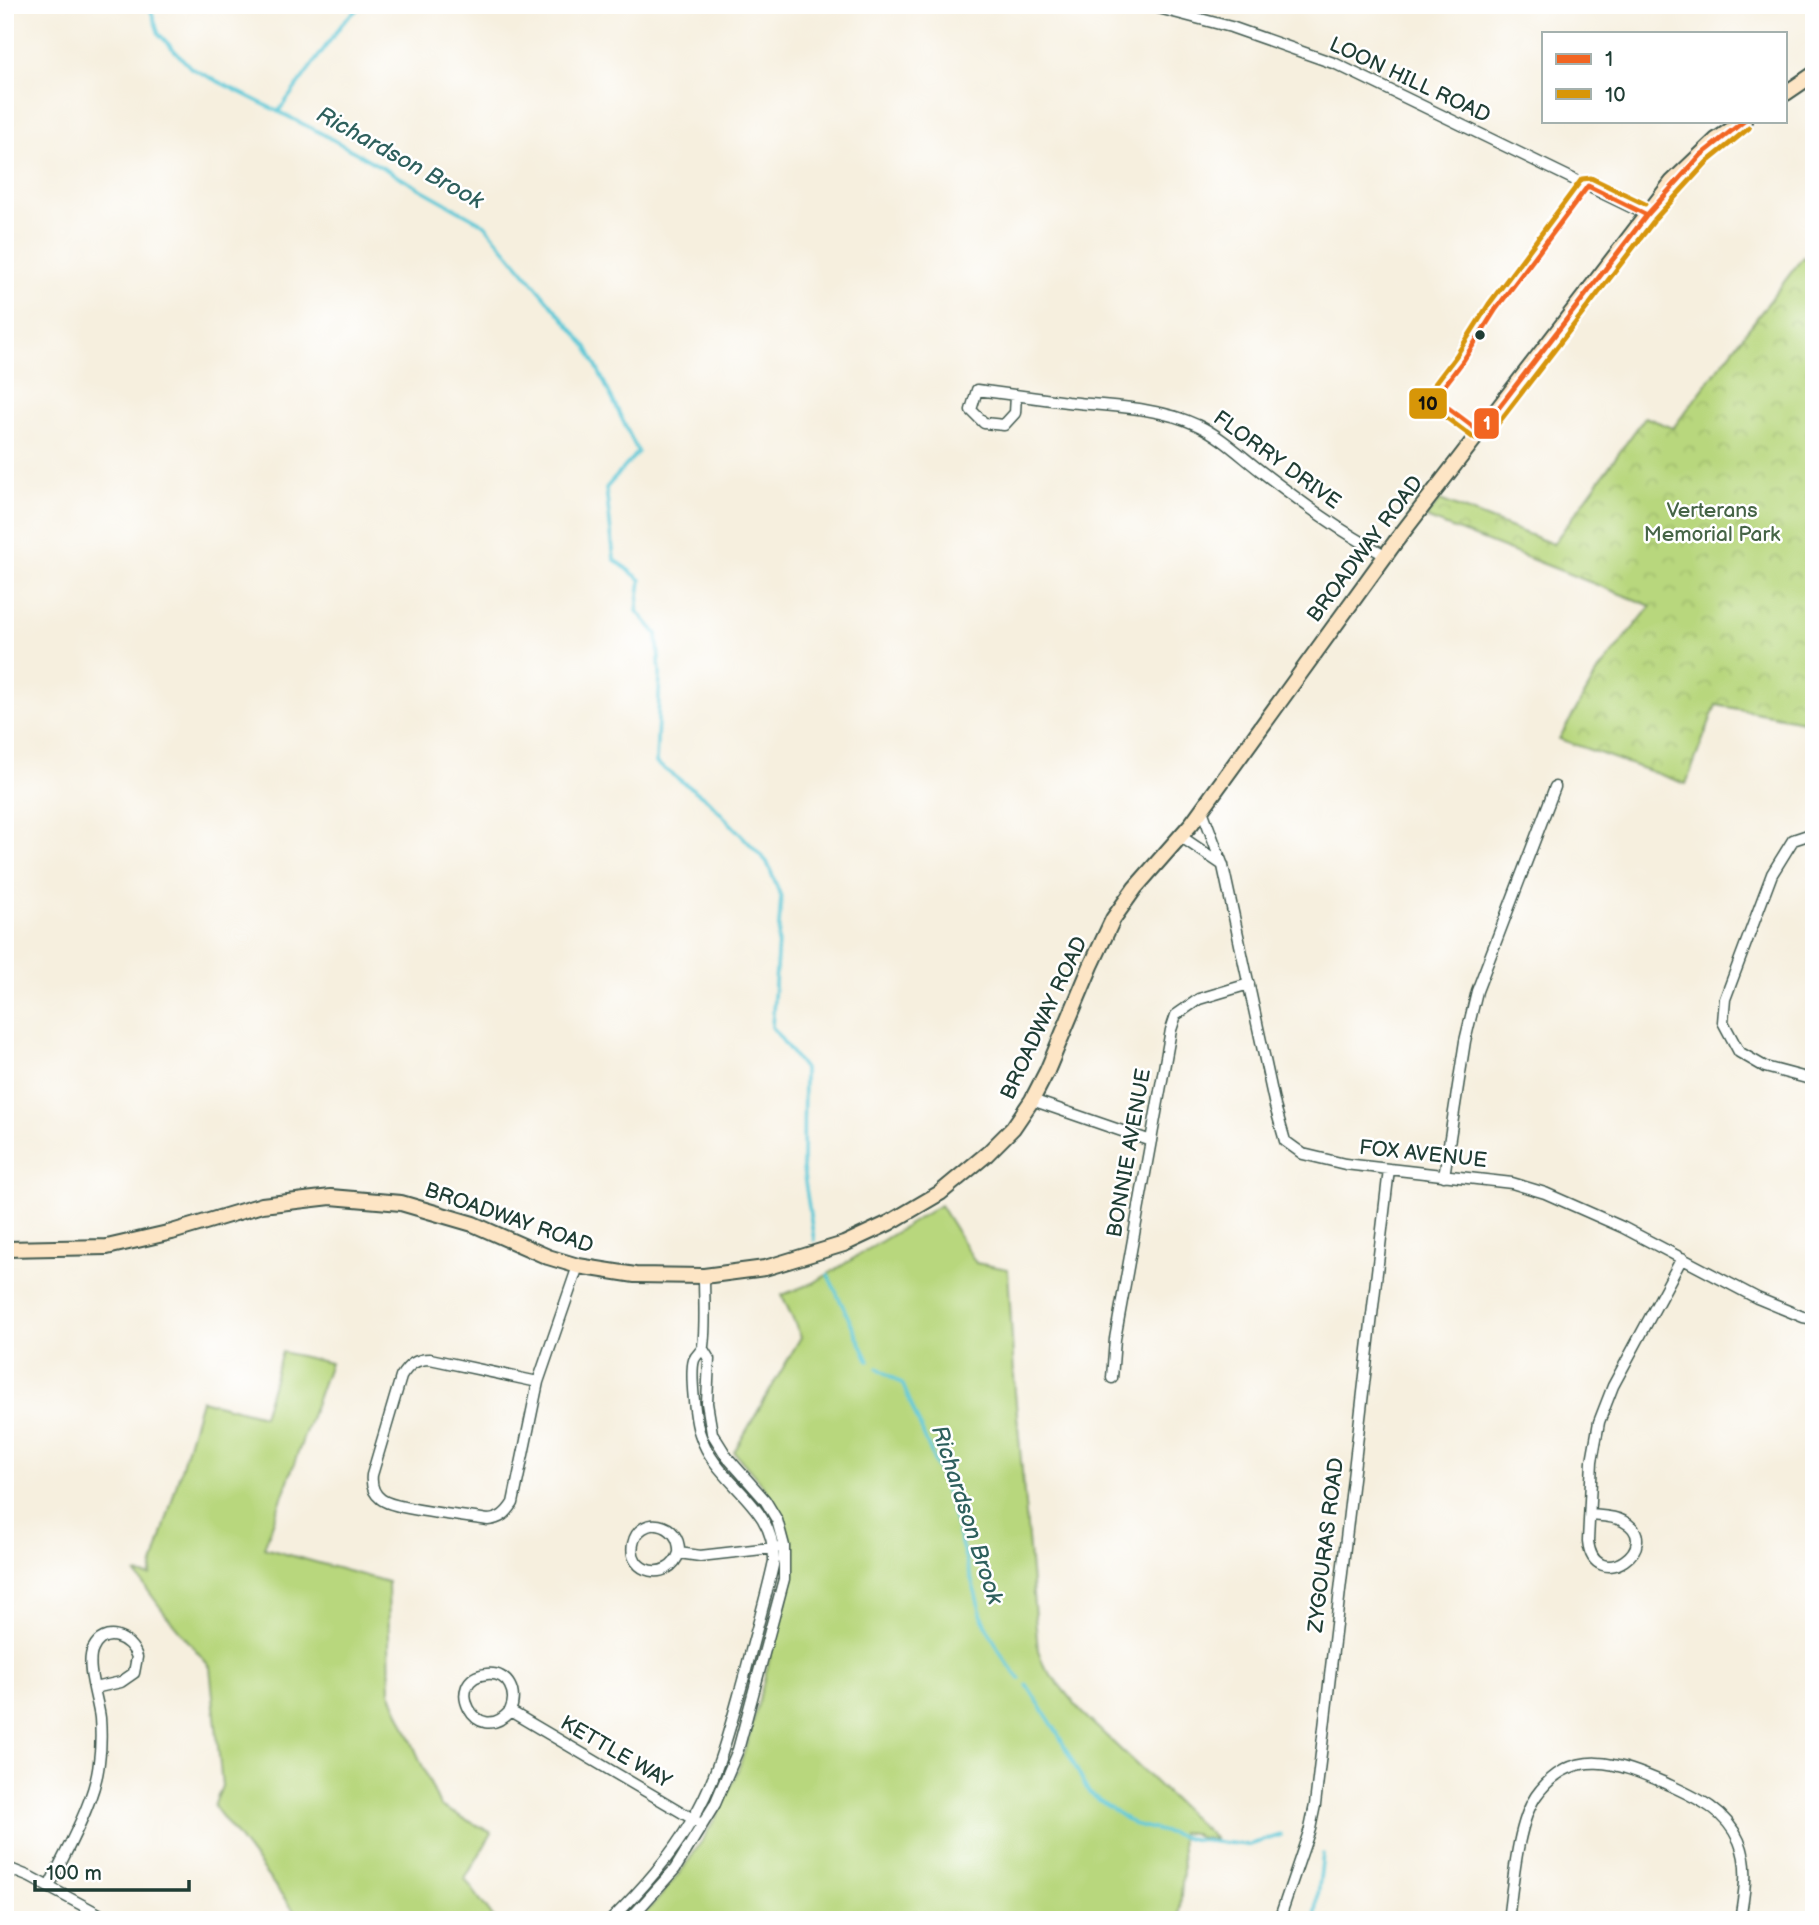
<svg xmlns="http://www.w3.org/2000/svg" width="1819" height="1925" font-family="'Balsamiq Sans',sans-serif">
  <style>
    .grass { fill: #b8d77d; stroke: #6c8a58; stroke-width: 2 }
    .park { fill: url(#park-crowns); stroke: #6c8a58; stroke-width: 2 }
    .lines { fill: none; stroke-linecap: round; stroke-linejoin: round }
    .stream { stroke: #5dc8d7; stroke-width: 3.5 }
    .minor-casing { stroke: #3f584e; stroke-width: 13 }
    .secondary-casing { stroke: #3f584e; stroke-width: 18 }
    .minor { stroke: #fff; stroke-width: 10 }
    .secondary { stroke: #fde5c5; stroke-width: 14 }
    .bus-1-casing { stroke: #fff; stroke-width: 10 }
    .bus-2-casing { stroke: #fff; stroke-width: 10 }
    .bus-1 { stroke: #f26522; stroke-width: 5 }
    .bus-2 { stroke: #d79608; stroke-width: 5 }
    .bus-dot { fill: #1f3d34; stroke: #fff; stroke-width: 2.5 }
    .labels { text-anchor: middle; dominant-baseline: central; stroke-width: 5; stroke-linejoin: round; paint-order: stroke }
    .street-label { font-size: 21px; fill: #1f3d34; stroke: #fff }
    .park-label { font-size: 21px; fill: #456446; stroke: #fff }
    .water-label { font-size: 23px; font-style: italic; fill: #2e605d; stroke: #fff }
    .line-badge { stroke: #fff; stroke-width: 2.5 }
    .badge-label { font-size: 19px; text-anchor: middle; font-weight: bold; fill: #fff }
    .pale-badge-label { font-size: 19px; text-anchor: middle; font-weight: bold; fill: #111 }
  </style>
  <defs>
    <pattern id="park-crowns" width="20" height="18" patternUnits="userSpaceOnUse" patternTransform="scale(1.75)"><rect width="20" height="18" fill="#b8d77d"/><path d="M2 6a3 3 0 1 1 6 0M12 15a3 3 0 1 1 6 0" fill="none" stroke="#9eb96d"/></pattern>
  </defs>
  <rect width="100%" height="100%" fill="#fff"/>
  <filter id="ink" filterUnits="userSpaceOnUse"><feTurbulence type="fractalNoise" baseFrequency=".0143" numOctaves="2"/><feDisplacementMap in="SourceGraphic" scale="14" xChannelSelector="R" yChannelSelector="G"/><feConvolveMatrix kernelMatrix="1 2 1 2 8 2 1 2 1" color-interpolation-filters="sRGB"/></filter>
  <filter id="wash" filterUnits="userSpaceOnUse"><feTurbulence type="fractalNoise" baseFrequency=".00686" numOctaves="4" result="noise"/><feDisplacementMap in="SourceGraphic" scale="28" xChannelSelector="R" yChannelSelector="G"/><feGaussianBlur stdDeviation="1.57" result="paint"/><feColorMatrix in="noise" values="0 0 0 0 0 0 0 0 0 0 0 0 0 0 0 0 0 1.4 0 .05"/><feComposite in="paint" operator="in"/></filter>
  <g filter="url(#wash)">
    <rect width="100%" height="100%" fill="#f6efde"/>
    <path class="grass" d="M940,1205L976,1263L1008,1269L1015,1392L1038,1650L1044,1666L1081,1712L1215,1839L1199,1838L1193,1833L1181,1832L1183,1871L1179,1920H639C686,1871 725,1814 745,1749C756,1715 764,1680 773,1645C782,1614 796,1579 791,1546C785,1506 759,1481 734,1452L801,1337L782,1295L815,1282Z
      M282,1352L330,1363L264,1548L388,1582L390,1692L440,1806L492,1833L465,1879L495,1920H301L214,1806L222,1786L210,1667L166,1615L136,1574L150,1576L201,1400L263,1416Z"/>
    <path class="park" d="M1803,257L1814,267V723L1716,705L1686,784L1559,739L1599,670L1651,606L1426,518L1440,500L1553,544L1645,417L1673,428Z"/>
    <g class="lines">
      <path class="stream" d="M149,5L159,34L191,68L319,132L485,225L587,347L638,452L606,488L614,559L641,580L637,611L657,634L660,673L656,763L708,800L767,862L781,897L772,1027L804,1069L803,1169L814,1240
        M503,5L518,8L523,5
        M278,112L345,20L363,5
        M828,1275L869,1361
        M878,1368L903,1385L945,1487L983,1620L1004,1659L1020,1679
        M1027,1685L1057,1732L1089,1793L1133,1824L1196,1840L1249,1845L1281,1835
        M1315,1920L1323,1854"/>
    </g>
  </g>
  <g filter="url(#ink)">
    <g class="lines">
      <defs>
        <path id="minor" d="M1147,5L1231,27L1336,64L1647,215
          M1016,395L1015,413L1004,425L984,423L971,410L977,390C1007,394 1037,398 1067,402C1107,406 1160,407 1197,425C1221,436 1241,456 1262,472C1301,502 1341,532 1385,555
          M1202,810L1223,866L1275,1106L1285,1141L1303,1154L1345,1164L1512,1183L1545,1193L1622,1227L1757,1298L1803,1317L1814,1319
          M1814,833L1793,840L1772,874L1725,999L1723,1022L1739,1052L1765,1067L1814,1080
          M1180,836L1223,865
          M1032,1100L1151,1141
          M1444,1176L1465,1041L1477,991L1555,787
          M1112,1378L1115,1339L1171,1030L1176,1015L1199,999L1249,984
          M538,1382L430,1359C416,1359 408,1365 401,1377L372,1475C371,1484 373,1493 381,1499C394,1510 467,1516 488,1520C500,1519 506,1514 513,1503L538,1382L578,1266
          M1590,1515C1600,1516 1614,1516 1623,1521C1667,1544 1594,1597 1588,1541L1592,1461L1599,1422L1613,1386L1682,1258
          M679,1553C681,1521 639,1514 633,1544C627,1573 669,1583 679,1553L700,1556L780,1547
          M510,1711C518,1694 509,1672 487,1674C442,1678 476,1750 510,1711L698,1822
          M5,1867L30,1877L110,1920
          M49,1887C65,1852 96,1800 99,1762C101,1748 101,1732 100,1718C98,1700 85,1665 93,1649C104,1626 131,1637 137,1657L134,1673L121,1682L94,1688
          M611,1920C642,1889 670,1858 692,1820C720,1774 731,1722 746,1670C755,1634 766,1598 774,1561C775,1502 716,1485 700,1434C695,1421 690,1372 694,1360C696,1354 702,1352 703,1346C706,1324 704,1299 704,1276
          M629,1920L675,1869L715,1804L738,1750L784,1579V1546L777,1520L765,1500L727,1457L712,1433L707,1403L709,1359L703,1349
          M1279,1920L1310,1829L1315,1805L1389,1169
          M1508,1920C1513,1885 1517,1824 1536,1796C1572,1745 1619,1763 1665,1783C1695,1797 1725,1809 1739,1841C1750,1867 1744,1893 1740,1920"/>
        <path id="secondary" d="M1786,93L1814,74
          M5,1249L107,1247L172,1232L262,1205L331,1197L401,1203L473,1224L548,1257L578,1266L635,1275L704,1276L765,1268L844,1244L889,1223L940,1193L987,1154L1013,1128L1032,1100L1047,1071L1091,966L1113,919L1135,888L1192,823L1396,541L1672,182L1716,140L1744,121"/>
      </defs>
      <use href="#minor" class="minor-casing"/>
      <use href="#secondary" class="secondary-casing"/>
      <use href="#minor" class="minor"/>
      <use href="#secondary" class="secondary"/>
      <defs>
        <path id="bus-1" d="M1588,186L1647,215L1480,432L1435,398L1463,361L1496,309Z
          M1647,215L1701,155L1744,121"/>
        <path id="bus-2" d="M1645,204L1591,178L1582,179L1489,304L1456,356L1428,393L1426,398L1428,404L1475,439H1486L1653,222
          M1655,219L1707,162L1749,128"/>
      </defs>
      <use href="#bus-1" class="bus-1-casing"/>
      <use href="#bus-2" class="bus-2-casing"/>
      <use href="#bus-1" class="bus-1"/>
      <use href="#bus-2" class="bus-2"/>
    </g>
  </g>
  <circle class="bus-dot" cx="1480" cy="335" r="6"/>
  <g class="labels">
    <g class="street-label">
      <text transform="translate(1410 80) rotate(25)">LOON HILL ROAD</text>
      <text transform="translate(1277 460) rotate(36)">FLORRY DRIVE</text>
      <text transform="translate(1365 549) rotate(-53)">BROADWAY ROAD</text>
      <text transform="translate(1044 1018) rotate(-65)">BROADWAY ROAD</text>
      <text transform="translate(1129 1153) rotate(-80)">BONNIE AVENUE</text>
      <text transform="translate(1423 1154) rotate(6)">FOX AVENUE</text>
      <text transform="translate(509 1218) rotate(19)">BROADWAY ROAD</text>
      <text transform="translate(1326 1545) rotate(-83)">ZYGOURAS ROAD</text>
      <text transform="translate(616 1752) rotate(30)">KETTLE WAY</text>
    </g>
    <g class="park-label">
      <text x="1712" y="510">Verterans<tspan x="1712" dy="24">Memorial Park</tspan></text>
    </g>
    <g class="water-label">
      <text transform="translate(400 158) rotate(29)">Richardson Brook</text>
      <text transform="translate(967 1515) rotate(72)">Richardson Brook</text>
    </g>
  </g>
  <g class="line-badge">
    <rect x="1408" y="387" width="40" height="33" rx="7" fill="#d79608"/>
    <rect x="1473" y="407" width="27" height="33" rx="7" fill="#f26522"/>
  </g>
  <g class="badge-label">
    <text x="1487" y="430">1</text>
  </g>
  <g class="pale-badge-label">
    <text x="1428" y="410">10</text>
  </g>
  <rect width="1819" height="1925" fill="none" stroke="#fff" stroke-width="28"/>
  <rect x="1542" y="32" width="245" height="91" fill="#ffffff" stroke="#a5b1ae" stroke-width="2"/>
  <rect x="1556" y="54" width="35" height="10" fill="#f26522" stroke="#a5b1ae" stroke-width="2"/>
  <text x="1605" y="66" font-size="21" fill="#1f3d34">1</text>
  <rect x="1556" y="89" width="35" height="10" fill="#d79608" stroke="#a5b1ae" stroke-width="2"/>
  <text x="1605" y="102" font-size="21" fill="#1f3d34">10</text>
  <path d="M35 1880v10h154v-10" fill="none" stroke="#1f3d34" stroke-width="3.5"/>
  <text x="46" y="1880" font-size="21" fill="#1f3d34" stroke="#ffffff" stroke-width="5" paint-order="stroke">100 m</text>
</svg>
